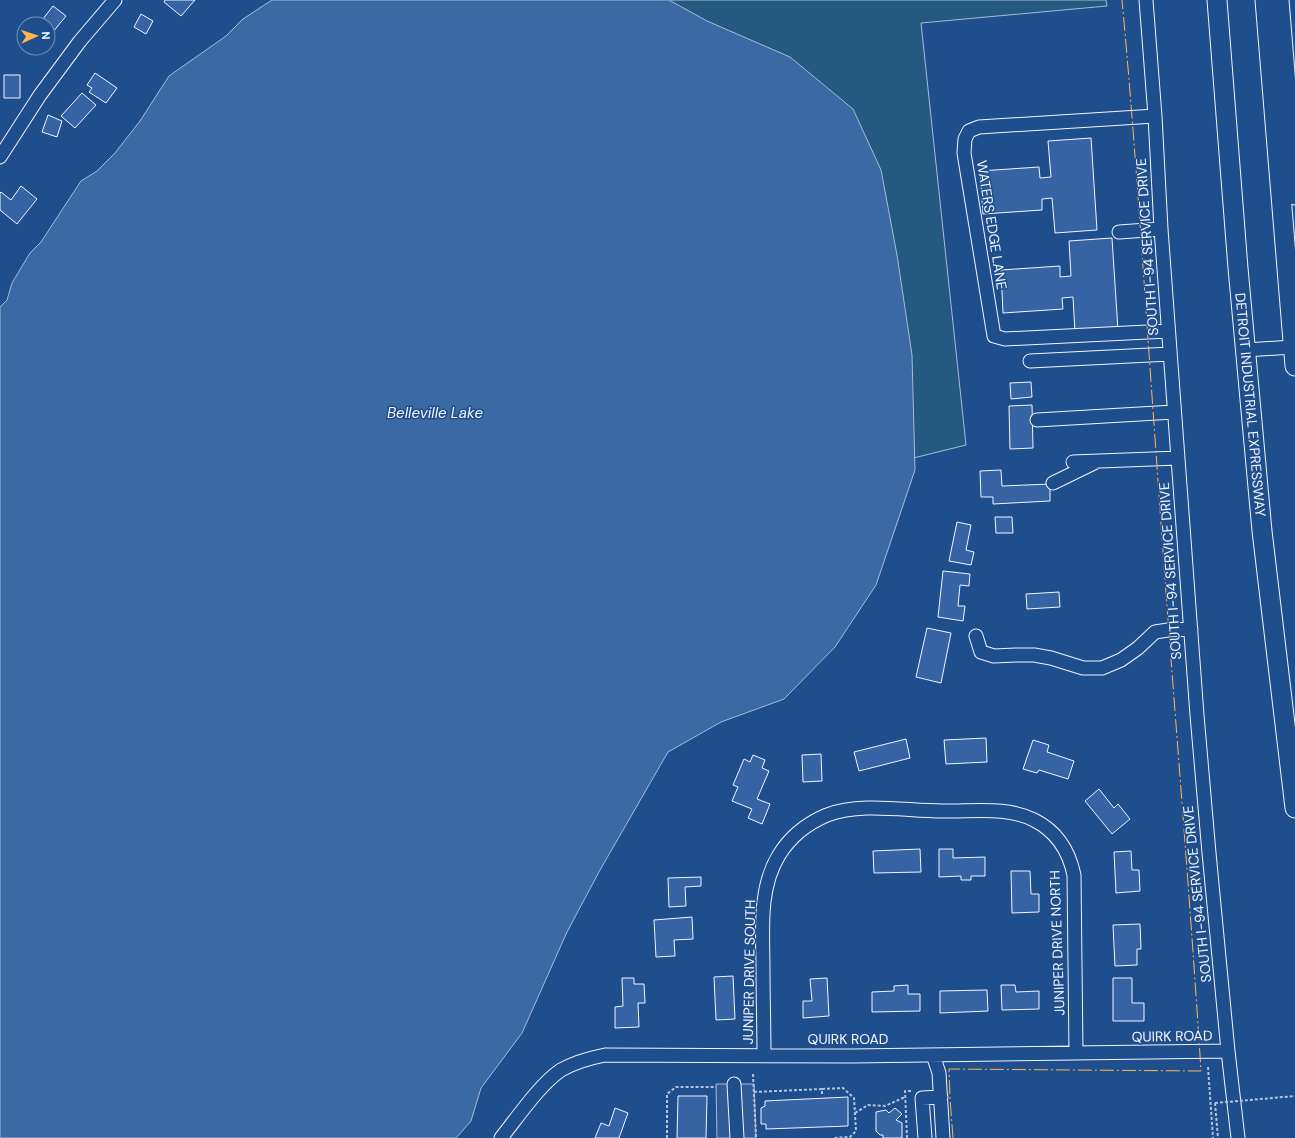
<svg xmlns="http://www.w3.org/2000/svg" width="1295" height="1138" font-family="'DM Sans',sans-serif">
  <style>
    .green { fill: #245a82; stroke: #a8bbd7 }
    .parking { fill: #305b95; stroke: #a8bbd7 }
    .water { fill: #3b69a3; stroke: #a8bbd7 }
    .building { fill: #3563a3; stroke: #f2f6ff }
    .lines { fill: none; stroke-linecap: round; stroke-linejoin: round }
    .minor-casing { stroke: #f2f6ff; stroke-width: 15 }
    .highway-casing { stroke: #f2f6ff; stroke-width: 21 }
    .path { stroke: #b3c4dc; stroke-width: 2; stroke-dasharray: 3 2; stroke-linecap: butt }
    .minor { stroke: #1f4e8c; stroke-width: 13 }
    .highway { stroke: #1f4e8c; stroke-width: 19 }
    .path-bridge { stroke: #b3c4dc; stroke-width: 2; stroke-dasharray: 3 2; stroke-linecap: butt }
    .power { stroke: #ffb74d; stroke-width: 1; stroke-dasharray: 14 3 2 3; stroke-linecap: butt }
    .labels { text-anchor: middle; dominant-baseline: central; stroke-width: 3; stroke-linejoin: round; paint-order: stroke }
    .street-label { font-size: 14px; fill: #f2f6ff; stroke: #1f4e8c }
    .water-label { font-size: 15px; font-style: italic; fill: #f2f6ff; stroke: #1f4e8c }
  </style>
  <rect width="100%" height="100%" fill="#1f4e8c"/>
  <path class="green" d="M583,0H1106L1107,6L921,23L966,445L849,474Z"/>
  <path class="parking" d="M716,1084H754L756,1138H717Z"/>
  <path class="water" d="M272,0H669L707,21L790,57L853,109L881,170L897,255L912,355L915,470L876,585L835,647L784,699L721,722L668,752L600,870L567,932L522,1033L481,1088L471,1121L456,1138H0V307L7,300L12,283L30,253L41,242L81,181L97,171L115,153L140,121L169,76L226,36L243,19Z"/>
  <path class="building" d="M165,0H195L181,16L164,2Z
    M53,6L66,16L48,38V24H39Z
    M141,14L153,21L146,34L134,27Z
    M95,73L117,88L106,103L89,92L92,88L87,85Z
    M4,75H20V98H4Z
    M82,93L96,105L75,128L61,116Z
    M48,115L62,121L57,137L42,132Z
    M1091,138L1097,230L1055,233L1052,198L1042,199V210L983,214L980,171L1039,167L1040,178L1051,177L1048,141Z
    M21,186L37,199L17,224L0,210V193L1,192L11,200Z
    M1112,238L1118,330L1075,333L1073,297L1062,298L1063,309L1003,313L1001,270L1060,266V277L1071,276L1069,241Z
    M1031,382L1032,397L1011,399L1010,383Z
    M1032,405L1033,448L1010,449L1009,406Z
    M1001,470L1002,486L1050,484V501L993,504V497H981L980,471Z
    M995,517H1012L1013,533H996Z
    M957,522L971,525L966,550L974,552L971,565L949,561Z
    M943,571L970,574L969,586L960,585L958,606H965L963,621L938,617Z
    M1059,592L1060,607L1027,609L1026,594Z
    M927,628L951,633L941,683L916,677Z
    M986,738L987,762L946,764L944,740Z
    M906,739L910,758L859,771L854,752Z
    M1033,740L1049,745L1047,752L1074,761L1068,779L1039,770L1037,773L1023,769Z
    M821,754L822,781L803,782L802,755Z
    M753,755L765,760L762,768L769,771L757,799L770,804L762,824L748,818L752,809L732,801L738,787L733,785L744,759L750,762Z
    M1099,789L1114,808L1118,804L1130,819L1112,834L1085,801Z
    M920,849L921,872L874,873L873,851Z
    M939,849H953V858L985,857V876H971V880H961V876L939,877Z
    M1131,851L1132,870H1139L1140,891L1116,893L1114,852Z
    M1011,871H1030L1031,894H1039V912L1012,913Z
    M701,877V886L685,887L686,906L669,907L668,878Z
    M692,917L693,939L674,940L675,956L656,957L654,920Z
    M1140,924L1141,949H1137V965L1115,966L1113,925Z
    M733,976L735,1019L716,1020L714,977Z
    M622,978H634V984H644L645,1003H638L639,1027L615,1028V1007L623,1006Z
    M827,978L829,1016L803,1018V1001H812L810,979Z
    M1113,978H1132V1003H1144V1021H1113Z
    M908,985V994H920V1011L872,1012V992L894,991V986Z
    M1001,985H1015L1016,992L1039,991V1009L1002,1010Z
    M987,990L988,1011L940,1013V991Z
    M678,1096H707L706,1138H677Z
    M848,1097V1126L766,1129V1124H761V1108L765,1106V1101Z
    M615,1108L628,1113L619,1138H595L601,1123L609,1126Z
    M895,1108L902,1114L896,1120L902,1123V1138H883V1135H880L876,1131V1112L886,1110L889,1113Z"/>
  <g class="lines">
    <defs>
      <path id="minor" d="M1146,0L1155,116L1161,229L1197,715L1209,853L1228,1051L1238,1138
        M1155,116L979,127L969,131L965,139L964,153L994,336L1005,339L1168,331
        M0,157L40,95L80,41L115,0
        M1119,232L1161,229
        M1246,350L1293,347
        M1030,361L1170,354
        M1037,420L1174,412
        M1073,462L1178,458
        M1053,483L1094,463
        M976,636L981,652L994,656L1016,655H1034L1051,658L1083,668H1102L1121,660L1138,648L1155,632L1168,630L1191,629
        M764,1055C764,1027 763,999 763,970C763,932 758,889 779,855C790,837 808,823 827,815C861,802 906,811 942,811C972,812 1007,806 1034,820C1056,831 1069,851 1074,875L1076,1053
        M933,1055L939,1073L943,1138
        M734,1084L737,1138
        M501,1138C517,1118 540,1084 561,1070C575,1062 590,1058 605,1055L852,1056L1228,1051
        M925,1138L922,1098L941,1097"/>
      <g id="highway">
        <path id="s1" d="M1217,0L1238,268L1262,531L1295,808"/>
        <path d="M1265,0L1295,366"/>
        <path d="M1279,0L1295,195"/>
      </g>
    </defs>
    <use href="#minor" class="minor-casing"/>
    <use href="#highway" class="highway-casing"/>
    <path class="path" d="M1208,1067L1213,1138
      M753,1074L756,1138
      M754,1092L822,1089
      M822,1094V1089L843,1088L854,1098L856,1131L850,1137L833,1138
      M1215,1103L1218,1138
      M855,1113L868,1105L885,1106L905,1097
      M667,1138V1094L676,1087H716
      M907,1138L905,1091H913"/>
    <use href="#minor" class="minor"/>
    <use href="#highway" class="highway"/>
    <path class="path-bridge" d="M1215,1103L1295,1096"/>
    <path class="power" d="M953,1138L950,1098L949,1069L1201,1071C1188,865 1170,659 1156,452C1145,301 1136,150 1122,0"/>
  </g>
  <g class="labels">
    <g class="street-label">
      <text transform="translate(992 225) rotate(81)">WATERS EDGE LANE</text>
      <text transform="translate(1147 247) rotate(-94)">SOUTH I-94 SERVICE DRIVE</text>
      <text stroke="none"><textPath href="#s1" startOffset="406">DETROIT INDUSTRIAL EXPRESSWAY</textPath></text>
      <text transform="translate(1170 571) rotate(-94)">SOUTH I-94 SERVICE DRIVE</text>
      <text transform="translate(1197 894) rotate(-96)">SOUTH I-94 SERVICE DRIVE</text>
      <text transform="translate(1057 943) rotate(-92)">JUNIPER DRIVE NORTH</text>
      <text transform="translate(749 972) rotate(-89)">JUNIPER DRIVE SOUTH</text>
      <text transform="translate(1172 1036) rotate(-1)">QUIRK ROAD</text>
      <text x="848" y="1039">QUIRK ROAD</text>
    </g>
    <g class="water-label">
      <text x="435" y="413">Belleville Lake</text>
    </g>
  </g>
  <g transform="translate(36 36) rotate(87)"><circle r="19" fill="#1f4e8c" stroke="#7391ba"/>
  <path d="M0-3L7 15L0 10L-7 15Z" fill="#ffb74d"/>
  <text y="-6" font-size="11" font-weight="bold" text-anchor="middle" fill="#f2f6ff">N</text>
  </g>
</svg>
